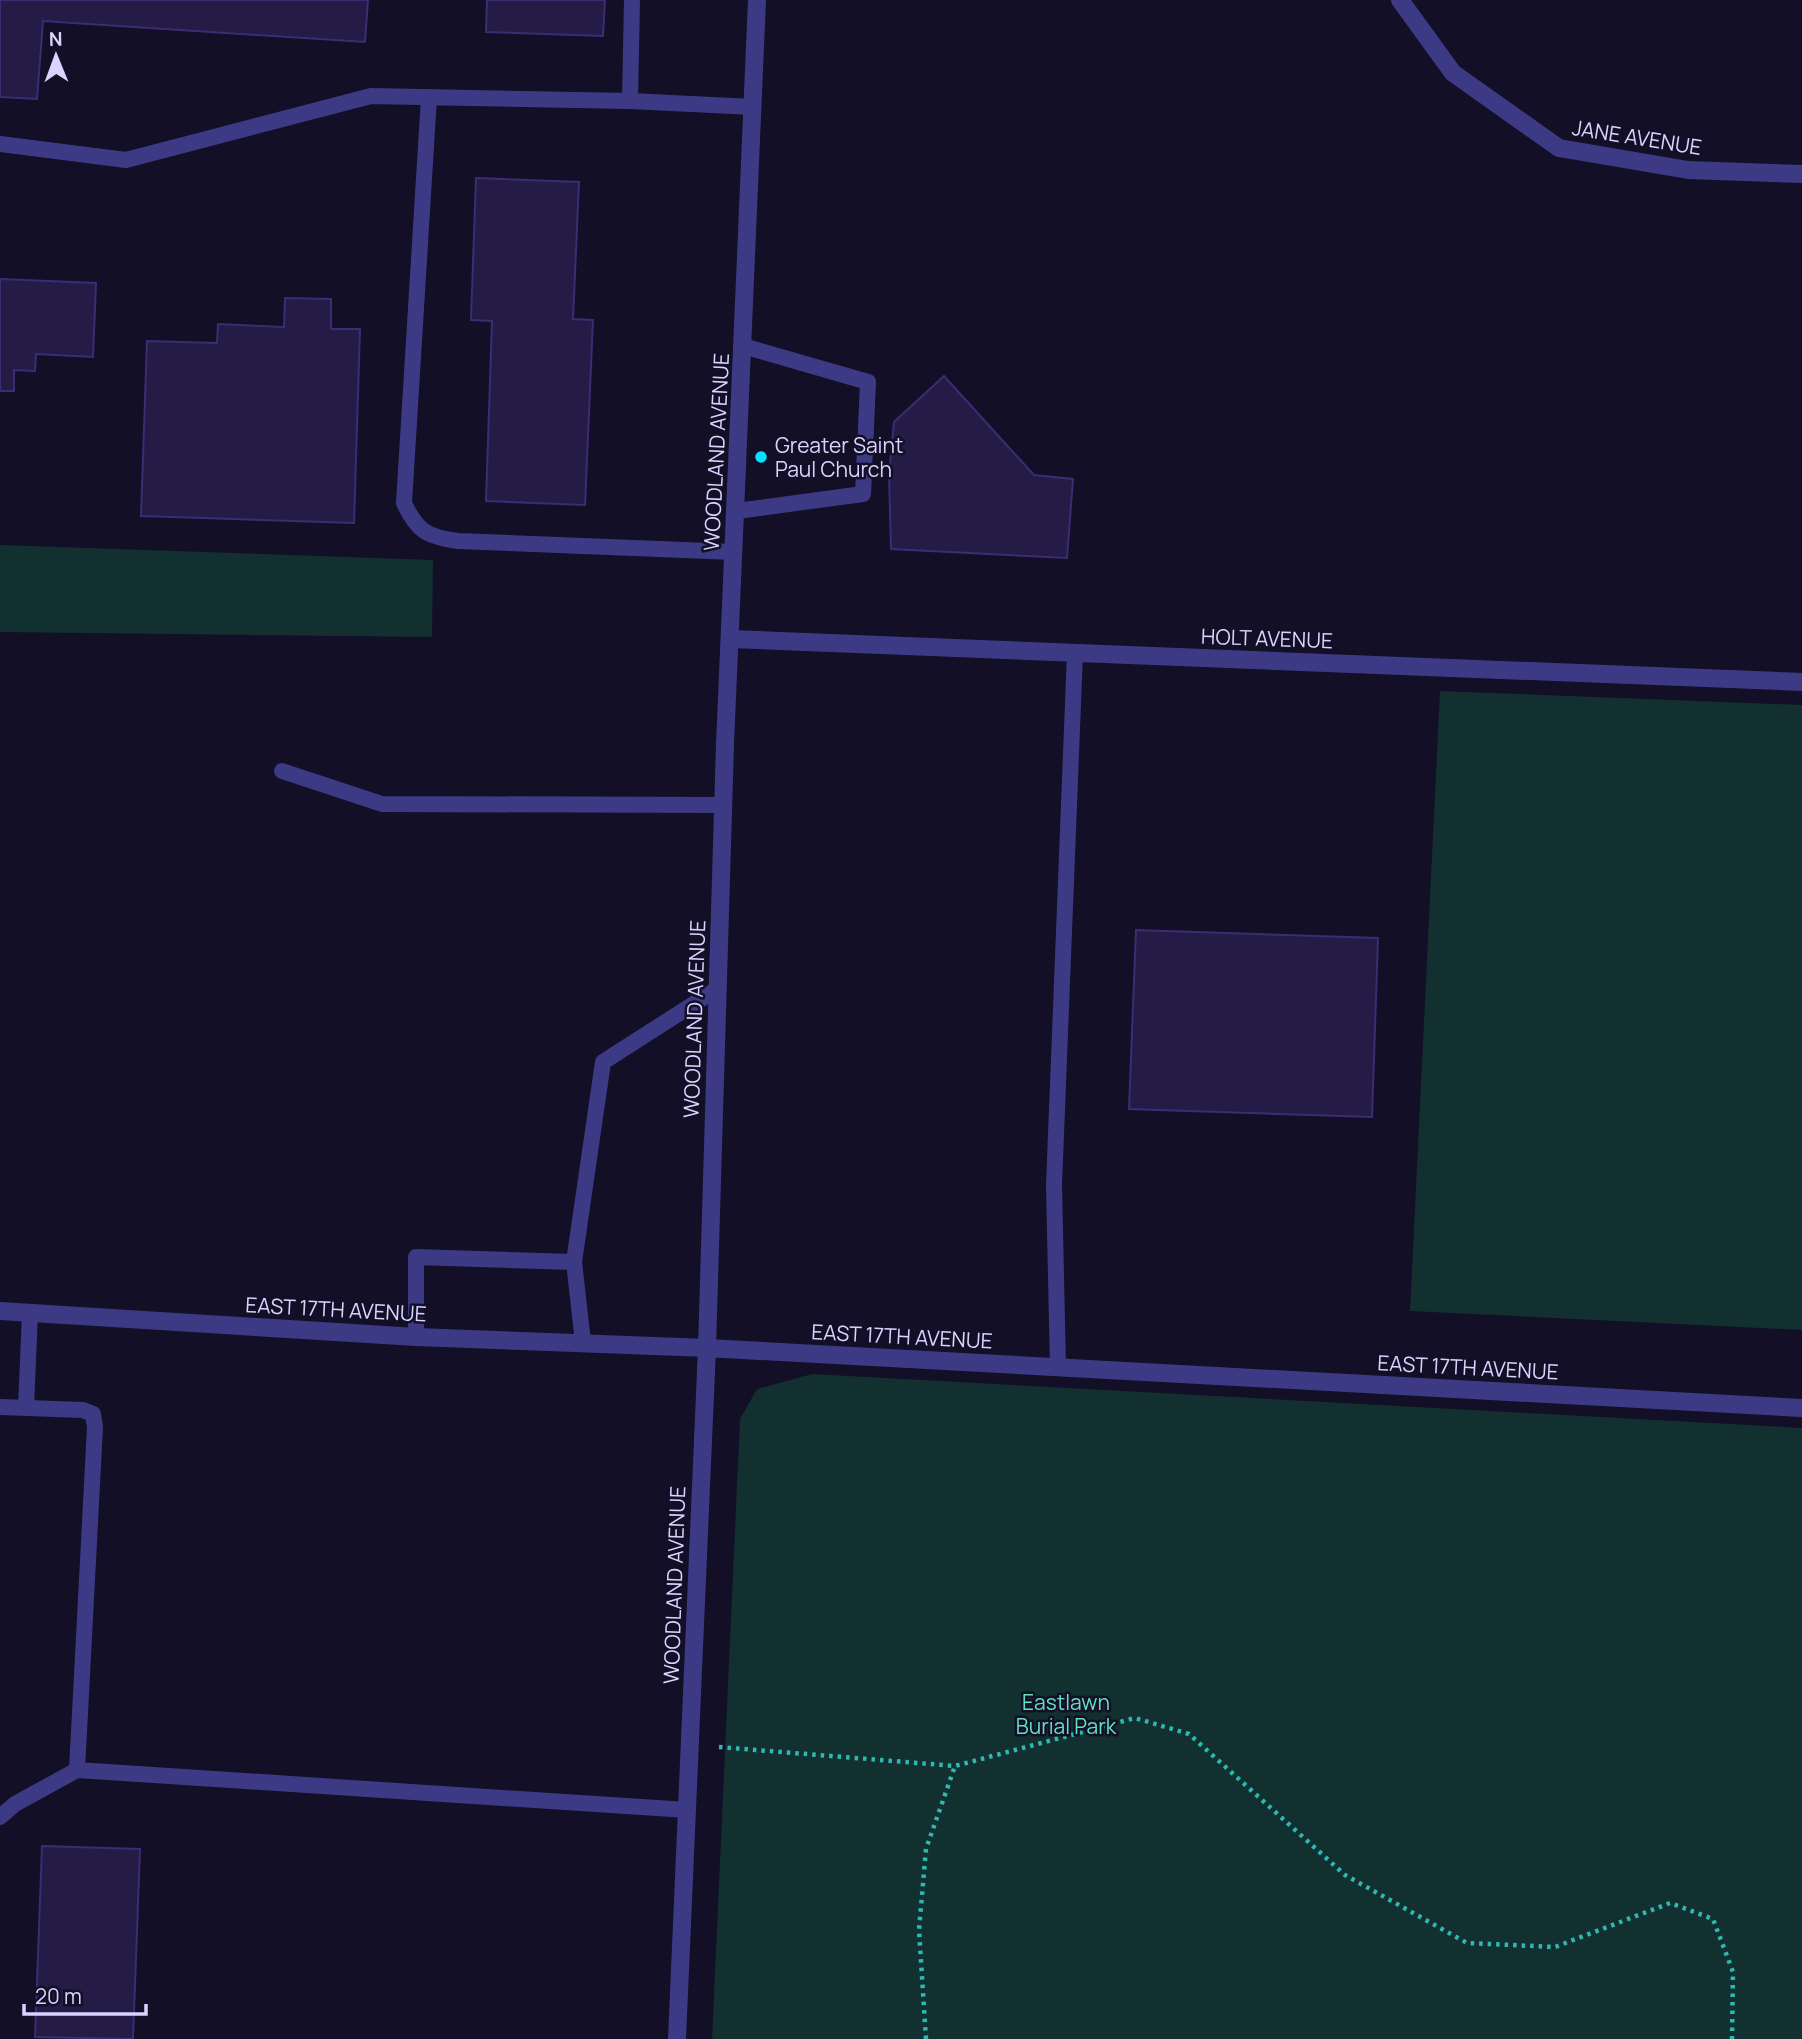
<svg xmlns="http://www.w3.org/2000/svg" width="1802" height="2039" font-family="Manrope,sans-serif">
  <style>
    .green { fill: #12302f }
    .building { fill: #241b47; stroke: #3b2d73; stroke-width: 2 }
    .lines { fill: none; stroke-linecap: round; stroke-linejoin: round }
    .path { stroke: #2fb8b0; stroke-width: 4.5; stroke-dasharray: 3.5 5; stroke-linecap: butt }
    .service { stroke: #3d3a85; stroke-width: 16 }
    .minor { stroke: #3d3a85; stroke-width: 18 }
    .tertiary { stroke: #3d3a85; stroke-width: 18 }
    .poi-dot { fill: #00e5ff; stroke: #130f26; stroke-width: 2.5 }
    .labels { text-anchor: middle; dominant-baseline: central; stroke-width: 5; stroke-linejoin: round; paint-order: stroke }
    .street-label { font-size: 21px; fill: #d9d4ff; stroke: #130f26 }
    .poi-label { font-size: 21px; fill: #d9d4ff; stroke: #130f26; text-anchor: start }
    .park-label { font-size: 21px; fill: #5fe0c0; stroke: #130f26 }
  </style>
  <rect width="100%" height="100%" fill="#130f26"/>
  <path class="green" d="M0,545L433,560L432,637L0,632Z
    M1440,691L1802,705V1330L1410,1311Z
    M812,1374L1802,1428V2039H712L740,1419L757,1389Z"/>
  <path class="building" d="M0,0H368L365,42L43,21L37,99L0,97Z
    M487,0H605L603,36L486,32Z
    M476,178L579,182L573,319L593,320L585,505L486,501L492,321L471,320Z
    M0,279L96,283L93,357L36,354L35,371L14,370V391H0Z
    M285,298L331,299V329H360L354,523L141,516L147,341L217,343L218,324L284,327Z
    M944,376L1034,475L1073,479L1067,558L891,549L889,475L894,422Z
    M1136,930L1378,938L1372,1117L1129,1109Z
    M42,1846L140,1849L133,2039L35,2037Z"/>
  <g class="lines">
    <path class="path" d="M719,1747L955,1766L1135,1718L1189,1734L1345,1875L1467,1943L1555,1947L1670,1903L1713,1919L1733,1972L1732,2039
      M926,2039L919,1930L926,1849L955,1766"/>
    <path class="service" d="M429,97L404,503C417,531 427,537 458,541L734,552
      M630,101L632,0
      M0,144L126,160L371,96L630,101L753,107
      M737,511L863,494L868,382L743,346
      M282,771L382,804L723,805
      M416,1337V1257L574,1262
      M583,1342L574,1262L603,1062L717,989
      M1058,1368L1054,1185L1075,653
      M0,1407L83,1410L93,1414L95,1427L77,1770L687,1810
      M26,1408L30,1313
      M0,1817L15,1804L77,1770"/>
    <path class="minor" d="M1400,0L1453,73L1559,148L1688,170L1802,174
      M730,639L1802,682"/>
    <path class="tertiary" d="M0,1311L416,1337L707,1348L1802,1408
      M677,2039L707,1348L725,744L757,0"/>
  </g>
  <circle class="poi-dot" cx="761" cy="457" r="7"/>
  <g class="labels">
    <g class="street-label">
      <text transform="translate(1637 137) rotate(9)">JANE AVENUE</text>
      <text transform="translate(716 452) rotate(-87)">WOODLAND AVENUE</text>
      <text transform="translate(1267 638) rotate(2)">HOLT AVENUE</text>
      <text transform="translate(694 1019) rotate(-88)">WOODLAND AVENUE</text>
      <text transform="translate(336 1309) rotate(3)">EAST 17TH AVENUE</text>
      <text transform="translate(902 1336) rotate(3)">EAST 17TH AVENUE</text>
      <text transform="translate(1468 1367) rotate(3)">EAST 17TH AVENUE</text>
      <text transform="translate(674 1585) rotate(-88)">WOODLAND AVENUE</text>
    </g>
    <g class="poi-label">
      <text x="775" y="445">Greater Saint<tspan x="775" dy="24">Paul Church</tspan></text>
    </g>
    <g class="park-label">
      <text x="1066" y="1702">Eastlawn<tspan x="1066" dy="24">Burial Park</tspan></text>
    </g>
  </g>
  <g transform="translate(56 56) rotate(359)" stroke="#130f26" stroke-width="5" paint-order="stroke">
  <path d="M0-5L12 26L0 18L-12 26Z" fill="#d9d4ff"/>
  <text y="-10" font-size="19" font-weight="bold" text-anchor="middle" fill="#d9d4ff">N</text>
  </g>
  <path d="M24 2004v10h122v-10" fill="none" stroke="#d9d4ff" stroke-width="3.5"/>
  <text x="35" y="2004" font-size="21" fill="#d9d4ff" stroke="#130f26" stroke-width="5" paint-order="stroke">20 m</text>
</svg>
